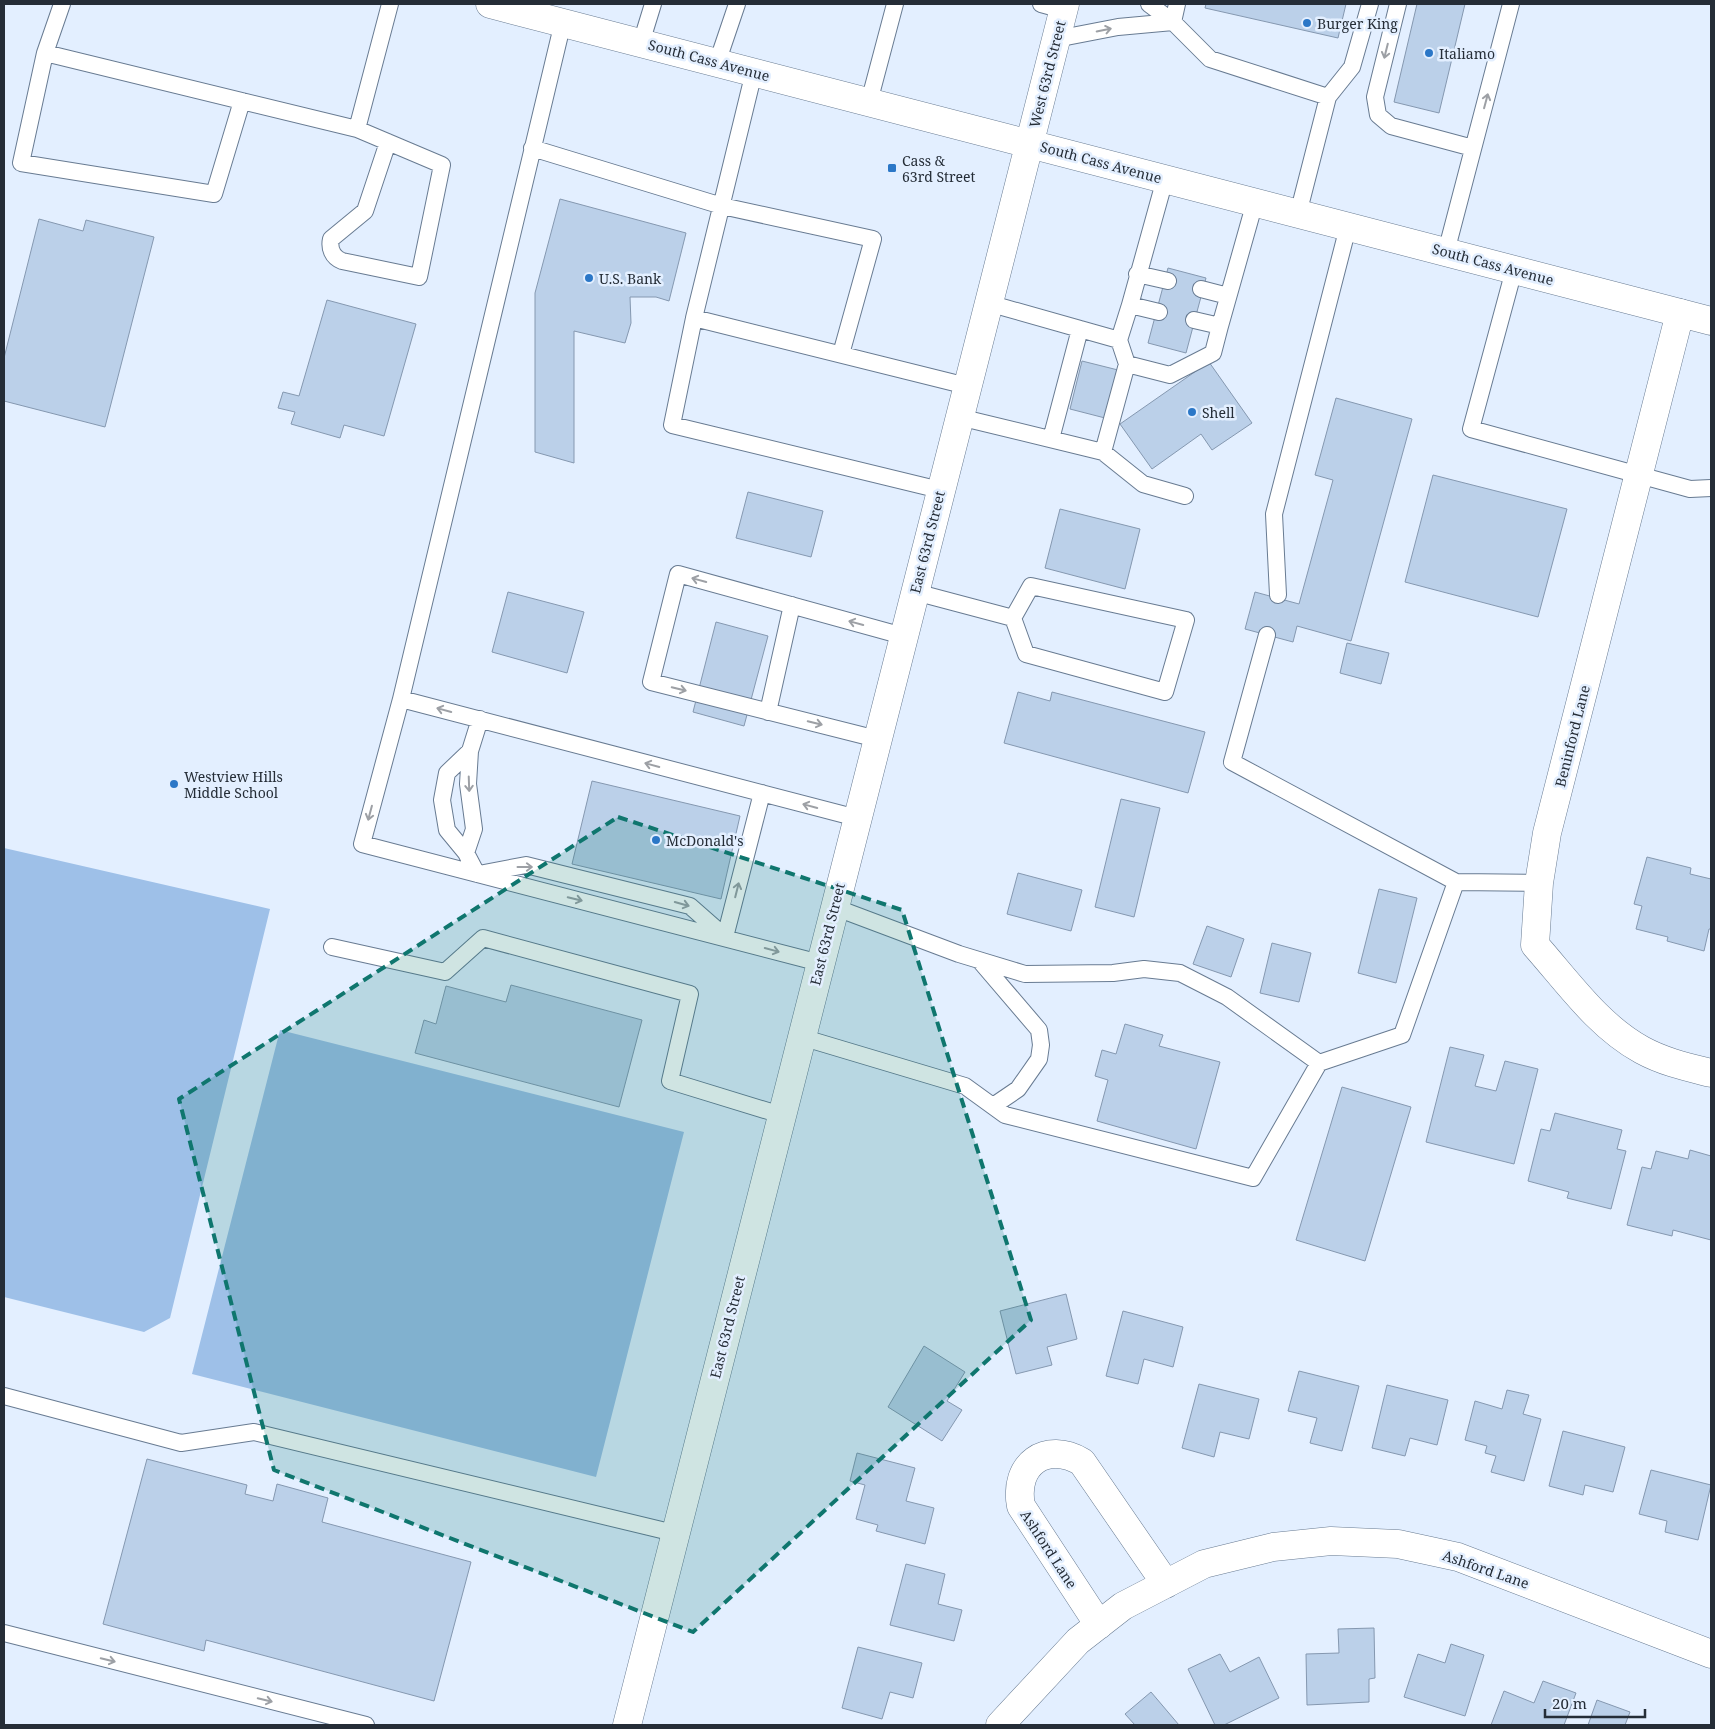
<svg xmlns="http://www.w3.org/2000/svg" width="1715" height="1729" font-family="'Noto Serif',serif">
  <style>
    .green { fill: #9ec0e8 }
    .building { fill: #bbd0e9; stroke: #8598b0 }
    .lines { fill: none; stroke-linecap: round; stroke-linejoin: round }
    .lane-casing { stroke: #687b92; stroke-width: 18 }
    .street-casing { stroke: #687b92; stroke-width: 29 }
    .secondary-casing { stroke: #687b92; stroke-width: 29 }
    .lane { stroke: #fff; stroke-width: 16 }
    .street { stroke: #fff; stroke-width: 28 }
    .secondary { stroke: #fff; stroke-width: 28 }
    .oneway { stroke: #9da0a5 }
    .marked { fill: #0f766e; fill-opacity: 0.2; stroke: #0f766e; stroke-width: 4; stroke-dasharray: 10 6; stroke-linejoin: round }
    .poi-dot { fill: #2b77c7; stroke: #e3efff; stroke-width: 2 }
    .labels { text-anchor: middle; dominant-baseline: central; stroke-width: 5; stroke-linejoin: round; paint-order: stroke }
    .poi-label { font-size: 14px; fill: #252d37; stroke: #e3efff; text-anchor: start }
    .street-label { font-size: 14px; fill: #252d37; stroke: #e3efff }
  </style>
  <rect width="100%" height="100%" fill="#e3efff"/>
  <path class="green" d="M4,848L270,909L170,1318L144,1332L4,1297Z
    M280,1030L684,1132L596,1477L192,1374Z"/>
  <path class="building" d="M1206,4H1346L1338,38L1205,8Z
    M1417,4H1465L1439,113L1394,102Z
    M560,199L686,233L669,301L656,297H630L631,323L625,343L574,331V463L535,452V293Z
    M39,219L83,231L86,220L154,237L105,427L4,401V358Z
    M1168,268L1206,278L1186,353L1148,343Z
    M327,300L416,324L384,436L344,425L340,438L291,424L295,412L278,408L283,392L299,396Z
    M1082,361L1118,370L1105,418L1070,409Z
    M1209,362L1252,423L1212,450L1201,434L1152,469L1120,424Z
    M1336,398L1412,419L1351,641L1297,626L1293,642L1245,629L1255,592L1299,604L1333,480L1315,475Z
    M1433,475L1567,509L1538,617L1405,582Z
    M748,492L823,511L811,557L736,538Z
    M1060,509L1140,529L1125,589L1045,568Z
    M508,592L584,612L567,673L492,652Z
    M716,622L768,636L744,726L693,712Z
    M1347,643L1389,653L1381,684L1340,673Z
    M1018,692L1050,701L1052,692L1205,732L1188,793L1004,743Z
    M592,781L740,816L721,899L572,864Z
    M1121,799L1160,808L1134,917L1095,907Z
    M1647,857L1691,868L1690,874L1711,879V929H1709L1704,951L1667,941L1668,937L1636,929L1642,906L1634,904Z
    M1018,873L1082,890L1071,931L1007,914Z
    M1379,889L1417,898L1396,983L1358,973Z
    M1207,926L1244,939L1231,977L1193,964Z
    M1272,943L1311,953L1299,1002L1260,993Z
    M511,985L642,1020L619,1107L415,1053L424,1020L436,1024L446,986L506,1002Z
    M1125,1024L1163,1035L1159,1046L1220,1062L1196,1149L1097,1121L1108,1080L1095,1076L1102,1050L1116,1054Z
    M1450,1047L1484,1055L1475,1086L1496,1091L1505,1061L1538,1069L1514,1164L1426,1142Z
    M1342,1087L1411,1107L1365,1261L1296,1240Z
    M1555,1113L1622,1130L1617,1149L1626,1151L1611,1209L1567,1198L1569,1192L1528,1181L1541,1129L1550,1131Z
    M1690,1150L1711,1156V1240L1673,1230L1672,1236L1627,1225L1642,1167L1651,1169L1656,1151L1688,1159Z
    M1066,1294L1077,1339L1047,1347L1052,1365L1016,1374L1000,1311Z
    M1123,1311L1183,1327L1173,1367L1144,1359L1138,1384L1106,1376Z
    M924,1346L965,1372L947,1401L962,1410L942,1441L888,1407Z
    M1299,1371L1359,1386L1342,1451L1310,1443L1317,1418L1288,1411Z
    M1199,1384L1259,1399L1249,1439L1220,1432L1214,1457L1182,1448Z
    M1387,1385L1448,1400L1437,1445L1410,1438L1405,1456L1372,1448Z
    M1507,1390L1529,1395L1523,1414L1541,1419L1524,1481L1491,1472L1496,1456L1485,1453L1487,1446L1465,1440L1475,1401L1502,1409Z
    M1563,1431L1625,1447L1613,1492L1585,1485L1583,1495L1549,1486Z
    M857,1453L915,1468L906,1501L934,1508L925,1544L876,1531L878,1525L856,1519L865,1485L850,1481Z
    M147,1459L247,1485L245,1494L273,1501L277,1484L328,1498L322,1522L471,1562L434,1701L206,1640L204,1651L103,1624Z
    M1651,1470L1711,1485L1698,1540L1665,1532L1667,1521L1639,1514Z
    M906,1564L945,1574L938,1604L962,1610L954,1641L890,1625Z
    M1374,1628L1375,1678L1369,1679V1702L1307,1705L1306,1654L1339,1653L1338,1629Z
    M1451,1644L1484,1655L1465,1716L1404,1697L1418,1654L1445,1663Z
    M858,1647L922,1663L913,1698L890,1692L882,1719L842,1708Z
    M1220,1654L1230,1672L1259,1657L1279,1698L1224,1725H1215L1188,1669Z
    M1543,1681L1576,1693L1564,1725H1491L1504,1691L1534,1703Z
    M1151,1692L1179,1725H1135L1125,1714Z
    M1597,1700L1630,1712L1625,1725H1588Z"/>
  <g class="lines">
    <defs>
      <path id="lane" d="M62,4L45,53L357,129L390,4
        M1041,4L1063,10
        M1177,4L1173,22L1210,59L1328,97L1298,214
        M1398,4L1375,97L1378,115L1391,126L1473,148
        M1056,39L1118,27L1173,22L1149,4
        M641,43L653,4
        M45,53L21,163L214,194L242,101
        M717,63L737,4
        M1328,97L1352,67L1370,4
        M869,102L895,4
        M357,129L442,165L419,277L342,261C332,257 329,248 331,239L365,211L388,142
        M532,148L722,206L873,239L841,354
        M1446,252L1511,4
        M1514,270L1471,429L1690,489L1711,488
        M1137,274L1168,281
        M1201,289L1228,296
        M988,303L1080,329
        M1159,312L1130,305L1165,179
        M694,318L754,72
        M1194,320L1220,326L1255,202
        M1119,340L1130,305
        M1127,364L1170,375L1213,353L1220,326
        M959,417L1103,452L1143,484L1185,496
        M1051,439L1080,329L1119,340L1127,364L1103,452
        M940,490L672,425L694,318L967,386
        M915,592L1013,618L1026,654L1165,692L1186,620L1031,586L1013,618
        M1278,595L1274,514L1348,227
        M1267,635L1232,762L1456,882
        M401,699L563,22
        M768,712L792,605
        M877,739L651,682L678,574L903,636
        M466,853L447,830L442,800L447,773L470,751
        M484,873L526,865L690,906L723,935
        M477,874L466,853L474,829L468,784L470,751L480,719
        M834,907L959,954L1025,974L1113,973L1144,969L1180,973L1227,997L1319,1063
        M725,937L762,793
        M332,947L445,972L483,938L690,994L670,1081L781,1115
        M980,961L1039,1030L1041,1045L1039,1059L1018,1089L993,1106
        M820,963L362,844L401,699L857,818
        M801,1037L965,1086L1005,1115L1253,1178L1319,1063L1402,1035L1456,882L1539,883
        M4,1396L181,1443L254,1432L674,1533
        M4,1633L366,1725"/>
      <path id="street" d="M1680,313L1547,833L1539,883L1535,945C1567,981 1598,1026 1642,1050C1664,1062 1687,1067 1711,1073
        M1099,1625L1021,1506C1013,1464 1046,1441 1082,1462L1166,1584
        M1000,1725L1078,1641L1123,1606L1204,1564L1273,1547L1331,1541L1398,1544L1458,1557L1711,1654"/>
      <path id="secondary" d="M490,4L1711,321
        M627,1725L1065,4"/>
    </defs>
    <use href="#lane" class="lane-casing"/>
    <use href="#street" class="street-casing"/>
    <use href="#secondary" class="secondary-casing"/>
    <use href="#lane" class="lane"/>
    <use href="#street" class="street"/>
    <use href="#secondary" class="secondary"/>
  </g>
  <defs><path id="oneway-shaft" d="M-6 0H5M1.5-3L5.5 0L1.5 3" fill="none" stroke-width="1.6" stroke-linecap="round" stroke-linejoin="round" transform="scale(1.25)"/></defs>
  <g class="oneway">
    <use href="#oneway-shaft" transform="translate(1104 30) rotate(-11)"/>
    <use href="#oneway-shaft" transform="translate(1386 51) rotate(104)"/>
    <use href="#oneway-shaft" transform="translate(1486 101) rotate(-75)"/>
    <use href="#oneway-shaft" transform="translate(699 580) rotate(-165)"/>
    <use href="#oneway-shaft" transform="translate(856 623) rotate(-165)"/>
    <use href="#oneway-shaft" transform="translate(679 689) rotate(14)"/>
    <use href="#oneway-shaft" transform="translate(444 710) rotate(-165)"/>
    <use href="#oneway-shaft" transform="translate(815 723) rotate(14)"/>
    <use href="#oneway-shaft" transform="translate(652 765) rotate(-165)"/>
    <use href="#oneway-shaft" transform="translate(469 784) rotate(88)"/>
    <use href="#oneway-shaft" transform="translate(810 806) rotate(-165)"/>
    <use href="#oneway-shaft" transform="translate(370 813) rotate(105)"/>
    <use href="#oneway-shaft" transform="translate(525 867)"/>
    <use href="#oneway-shaft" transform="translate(737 890) rotate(-76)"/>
    <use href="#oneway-shaft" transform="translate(575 899) rotate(14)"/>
    <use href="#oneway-shaft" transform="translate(682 904) rotate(16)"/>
    <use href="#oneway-shaft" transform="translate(772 950) rotate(15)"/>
    <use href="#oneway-shaft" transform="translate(108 1660) rotate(14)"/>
    <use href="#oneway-shaft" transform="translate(265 1700) rotate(14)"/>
  </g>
  <path class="marked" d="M618,817L902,910L1031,1320L693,1632L274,1470L179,1099Z"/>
  <g class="poi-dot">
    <circle cx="1307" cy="23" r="5"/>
    <circle cx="1429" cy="53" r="5"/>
    <rect x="887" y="163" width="10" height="10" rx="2.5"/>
    <circle cx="589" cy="278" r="5"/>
    <circle cx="1192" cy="412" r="5"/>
    <circle cx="174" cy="784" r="5"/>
    <circle cx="656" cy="840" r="5"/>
  </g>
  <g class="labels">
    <g class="poi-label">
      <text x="1317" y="23">Burger King</text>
      <text x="1439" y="53">Italiamo</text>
      <text x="902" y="160">Cass &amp;<tspan x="902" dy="16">63rd Street</tspan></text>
      <text x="599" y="278">U.S. Bank</text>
      <text x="1202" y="412">Shell</text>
      <text x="184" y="776">Westview Hills<tspan x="184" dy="16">Middle School</tspan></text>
      <text x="666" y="840">McDonald's</text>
    </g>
    <g class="street-label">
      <text transform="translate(709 60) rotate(15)">South Cass Avenue</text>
      <text transform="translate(1047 74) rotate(-76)">West 63rd Street</text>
      <text transform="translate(1101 162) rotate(15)">South Cass Avenue</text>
      <text transform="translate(1493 264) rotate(15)">South Cass Avenue</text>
      <text transform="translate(927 542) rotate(-76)">East 63rd Street</text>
      <text transform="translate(1572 736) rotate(-76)">Beninford Lane</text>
      <text transform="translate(827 934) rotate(-76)">East 63rd Street</text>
      <text transform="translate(727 1327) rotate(-76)">East 63rd Street</text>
      <text transform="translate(1049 1549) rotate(57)">Ashford Lane</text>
      <text transform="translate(1486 1569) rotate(19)">Ashford Lane</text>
    </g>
  </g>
  <rect width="1715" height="1729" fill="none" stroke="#252d37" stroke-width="10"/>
  <path d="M1545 1709v8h100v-8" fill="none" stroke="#252d37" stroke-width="2.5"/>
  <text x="1552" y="1709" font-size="15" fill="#252d37" stroke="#e3efff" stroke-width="4" paint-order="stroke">20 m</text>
</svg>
